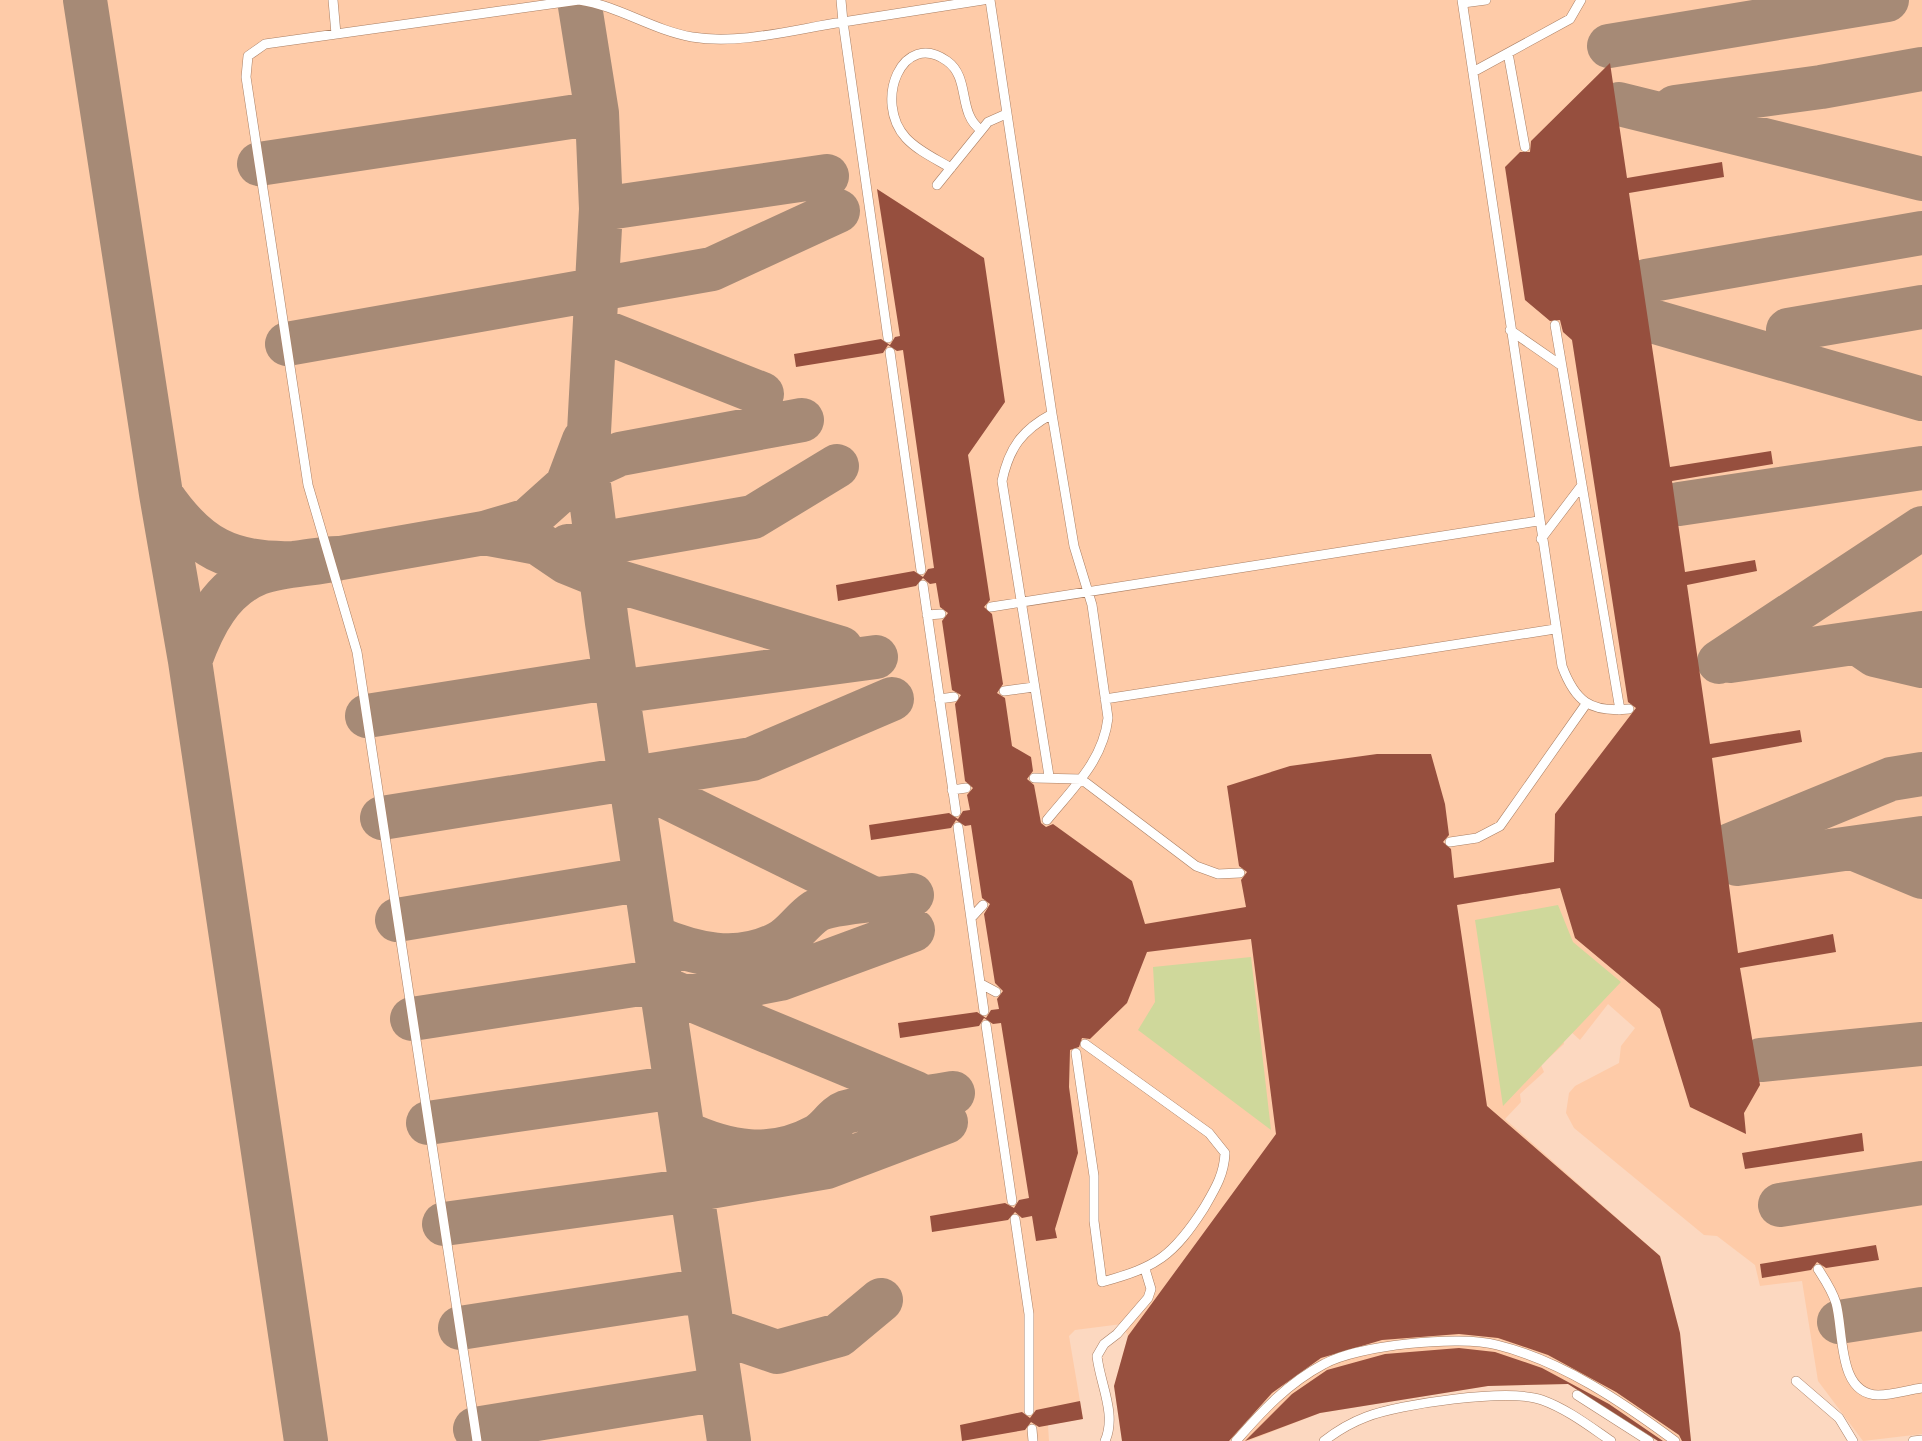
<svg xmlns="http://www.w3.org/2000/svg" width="1922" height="1441" font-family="Lora,serif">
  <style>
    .built { fill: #fecba8 }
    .green { fill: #cfd89b }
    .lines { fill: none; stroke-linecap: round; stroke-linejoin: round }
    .taxiway { stroke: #a68a76; stroke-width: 44 }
    .building { fill: #964f3e }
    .lane-casing { stroke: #a97f64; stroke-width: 10 }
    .lane { stroke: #fff; stroke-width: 9 }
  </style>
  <rect width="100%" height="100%" fill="#fcd8c0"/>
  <path class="built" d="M0,0H1922V1434L1863,1441L1818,1381L1802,1281L1760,1286L1755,1265L1717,1236L1704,1235L1574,1128L1566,1113L1569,1093L1575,1086L1619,1063L1621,1046L1635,1028L1608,1004L1580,1040L1569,1030L1563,1037L1564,1044L1541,1065L1544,1072L1520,1094L1521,1102L1505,1119L1660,1256L1680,1333L1691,1441H1658L1568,1384L1488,1386L1320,1413L1248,1441H1122L1114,1386L1128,1336L1122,1324L1075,1330L1069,1336L1083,1419L1048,1425L1049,1441H0Z"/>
  <path class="green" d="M1558,905L1573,942L1621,982L1503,1106L1475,920Z
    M1251,957L1271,1130L1138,1030L1155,1002L1153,967Z"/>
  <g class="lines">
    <path class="taxiway" d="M85,0L161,494L190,661L306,1441
      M579,0L597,113L601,209L587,469L607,623L729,1441
      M1609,46L1887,0
      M1619,104L1922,179
      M1675,107L1821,87L1922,69
      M259,164L597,113
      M601,209L827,176
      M1646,281L1922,233
      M1652,321L1922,399
      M595,328L762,394
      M1788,330L1922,307
      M287,344L712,269L838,211
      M568,485L587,469L620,454L802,420
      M162,496C197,547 230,565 293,563C309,562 324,557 341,558C315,565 284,564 259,573C221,588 203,625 190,661
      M1679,504L1922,468
      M484,533L538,543L566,562L603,577L841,648
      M568,546L598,544L753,517L837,466
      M341,558L484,533L528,520L567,485L584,440
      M1859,644L1875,655L1922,666
      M1730,661L1922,633
      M1719,662L1922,528
      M617,692L876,657
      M367,716L615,677
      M630,779L878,901
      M382,818L752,759L892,699
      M1730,845L1891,779L1922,774
      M1852,848L1922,877
      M1737,864L1922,838
      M397,920L645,879
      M654,937C694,954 737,965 779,943C793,936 802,920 816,911C829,903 892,898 912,895
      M661,987L916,1093
      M684,997L780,979L913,930
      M412,1019L660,981
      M1761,1060L1922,1044
      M428,1123L676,1087
      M683,1132C728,1153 771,1161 817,1136C828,1130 835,1116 846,1112C881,1103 918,1099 953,1093
      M1780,1205L1922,1183
      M444,1224L692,1190L827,1167L946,1122
      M1839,1322L1922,1309
      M460,1328L706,1290
      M713,1330L777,1352L839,1335L881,1300
      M475,1429L721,1389"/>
  </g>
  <path class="building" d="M1610,63L1627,178L1722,162L1724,177L1629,193L1670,467L1771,451L1773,464L1672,481L1685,572L1755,560L1757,571L1687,585L1710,744L1800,730L1802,742L1712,758L1738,953L1833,934L1836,952L1740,968L1760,1085L1744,1113L1746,1134L1690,1107L1660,1009L1575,938L1560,888L1457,905L1487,1106L1660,1256L1680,1333L1691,1441H1682L1679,1435L1616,1392L1548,1355L1498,1338L1459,1334L1382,1340L1321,1358L1272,1393L1229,1441H1122L1114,1386L1128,1336L1276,1134L1251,939L1147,952L1127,1003L1090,1039L1082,1038L1079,1047L1070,1050L1069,1087L1078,1153L1055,1229L1057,1238L1036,1241L1032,1216L1022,1218L1015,1212L1008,1220L932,1232L930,1216L1005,1203L1014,1208L1019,1200L1029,1198L1001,1023L993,1024L984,1018L979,1026L900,1038L898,1023L977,1012L986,1018L991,1010L999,1009L997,999L1003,991L995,983L984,914L990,904L982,898L971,825L965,826L956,820L951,828L871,840L869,825L949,813L958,819L963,811L970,810L967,795L973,788L965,781L955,704L961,695L952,690L942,621L948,613L940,607L936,583L930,584L923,578L916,586L838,601L836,585L914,571L923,577L928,569L934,568L903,350L897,351L888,345L883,353L796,367L794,354L881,339L890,345L895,337L900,336L877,189L984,258L1005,402L968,455L990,600L984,607L992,614L1003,684L997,693L1005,698L1012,746L1031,757L1033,771L1027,779L1034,785L1041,823L1046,827L1053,824L1132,881L1145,924L1246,907L1241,880L1247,872L1239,866L1227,786L1290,766L1377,754H1431L1445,804L1449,835L1443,842L1451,849L1454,878L1554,862L1555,814L1636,708L1628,702L1572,340L1563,332L1560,320L1550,321L1525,300L1505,167L1520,152H1530L1531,141Z
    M1862,1133L1864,1151L1745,1169L1742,1153Z
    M1876,1245L1879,1260L1826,1268L1817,1262L1811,1270L1762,1278L1760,1264Z
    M1459,1348L1495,1352L1542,1368L1609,1404L1663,1441H1658L1568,1384L1488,1386L1320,1413L1245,1441L1292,1394L1327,1370L1385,1354Z
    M1080,1401L1083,1419L1039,1427L1031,1422L1025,1430L962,1441L960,1425L1022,1412L1030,1418L1036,1410Z"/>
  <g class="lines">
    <defs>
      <path id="lane" d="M333,0L336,34
        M841,0L843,22L983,0
        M990,0L1052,414L1074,546L1092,605L1108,718C1103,761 1073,788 1047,820
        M1462,0L1562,666C1575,701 1590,713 1629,709
        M1463,3L1486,0
        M1508,53L1525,147
        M1473,72L1570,19L1581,0
        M951,168C936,159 918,151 906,138C873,102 902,29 947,61C971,78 957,113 981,130
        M937,185L988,122L1006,114
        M1555,325L1620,710
        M1510,330L1562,366
        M890,352L921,570
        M1541,539L1582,485
        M923,585L956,812
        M991,607L1538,521
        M927,615L941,614
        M1004,691L1034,687
        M939,699L954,697
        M1105,699L1555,629
        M1049,776L1002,481C1009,448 1022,430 1052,414
        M1034,778L1081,779L1196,866L1218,874L1240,873
        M952,790L966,788
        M958,827L984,1011
        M1450,842L1477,838L1500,826L1586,704
        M971,918L983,905
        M981,984L996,992
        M986,1025L1012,1201
        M1076,1053L1094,1176V1221L1102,1282C1157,1267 1173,1256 1204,1208C1215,1189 1224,1175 1225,1153L1209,1133L1085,1044
        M1015,1219L1029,1314V1411
        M1818,1269C1825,1280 1832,1290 1836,1303C1844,1331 1837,1394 1878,1395C1893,1395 1908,1390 1922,1388
        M1796,1381L1839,1418L1853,1441
        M1577,1395L1649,1441
        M1032,1429L1033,1441
        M477,1441L357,652L308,485L246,77L248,56L265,44L579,0C619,6 652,30 692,37C741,45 795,29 843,22L888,338
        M1105,1441C1117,1414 1100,1384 1097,1356L1104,1344L1117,1334L1148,1298L1151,1289L1145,1269
        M1236,1441C1262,1411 1288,1383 1324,1364C1358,1345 1459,1335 1497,1345C1562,1361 1622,1402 1675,1441
        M1324,1441C1337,1431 1350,1423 1366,1417C1399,1404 1508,1388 1542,1400C1567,1409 1589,1426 1611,1441
        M1913,1441L1922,1440"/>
    </defs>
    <use href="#lane" class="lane-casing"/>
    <use href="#lane" class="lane"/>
  </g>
</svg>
